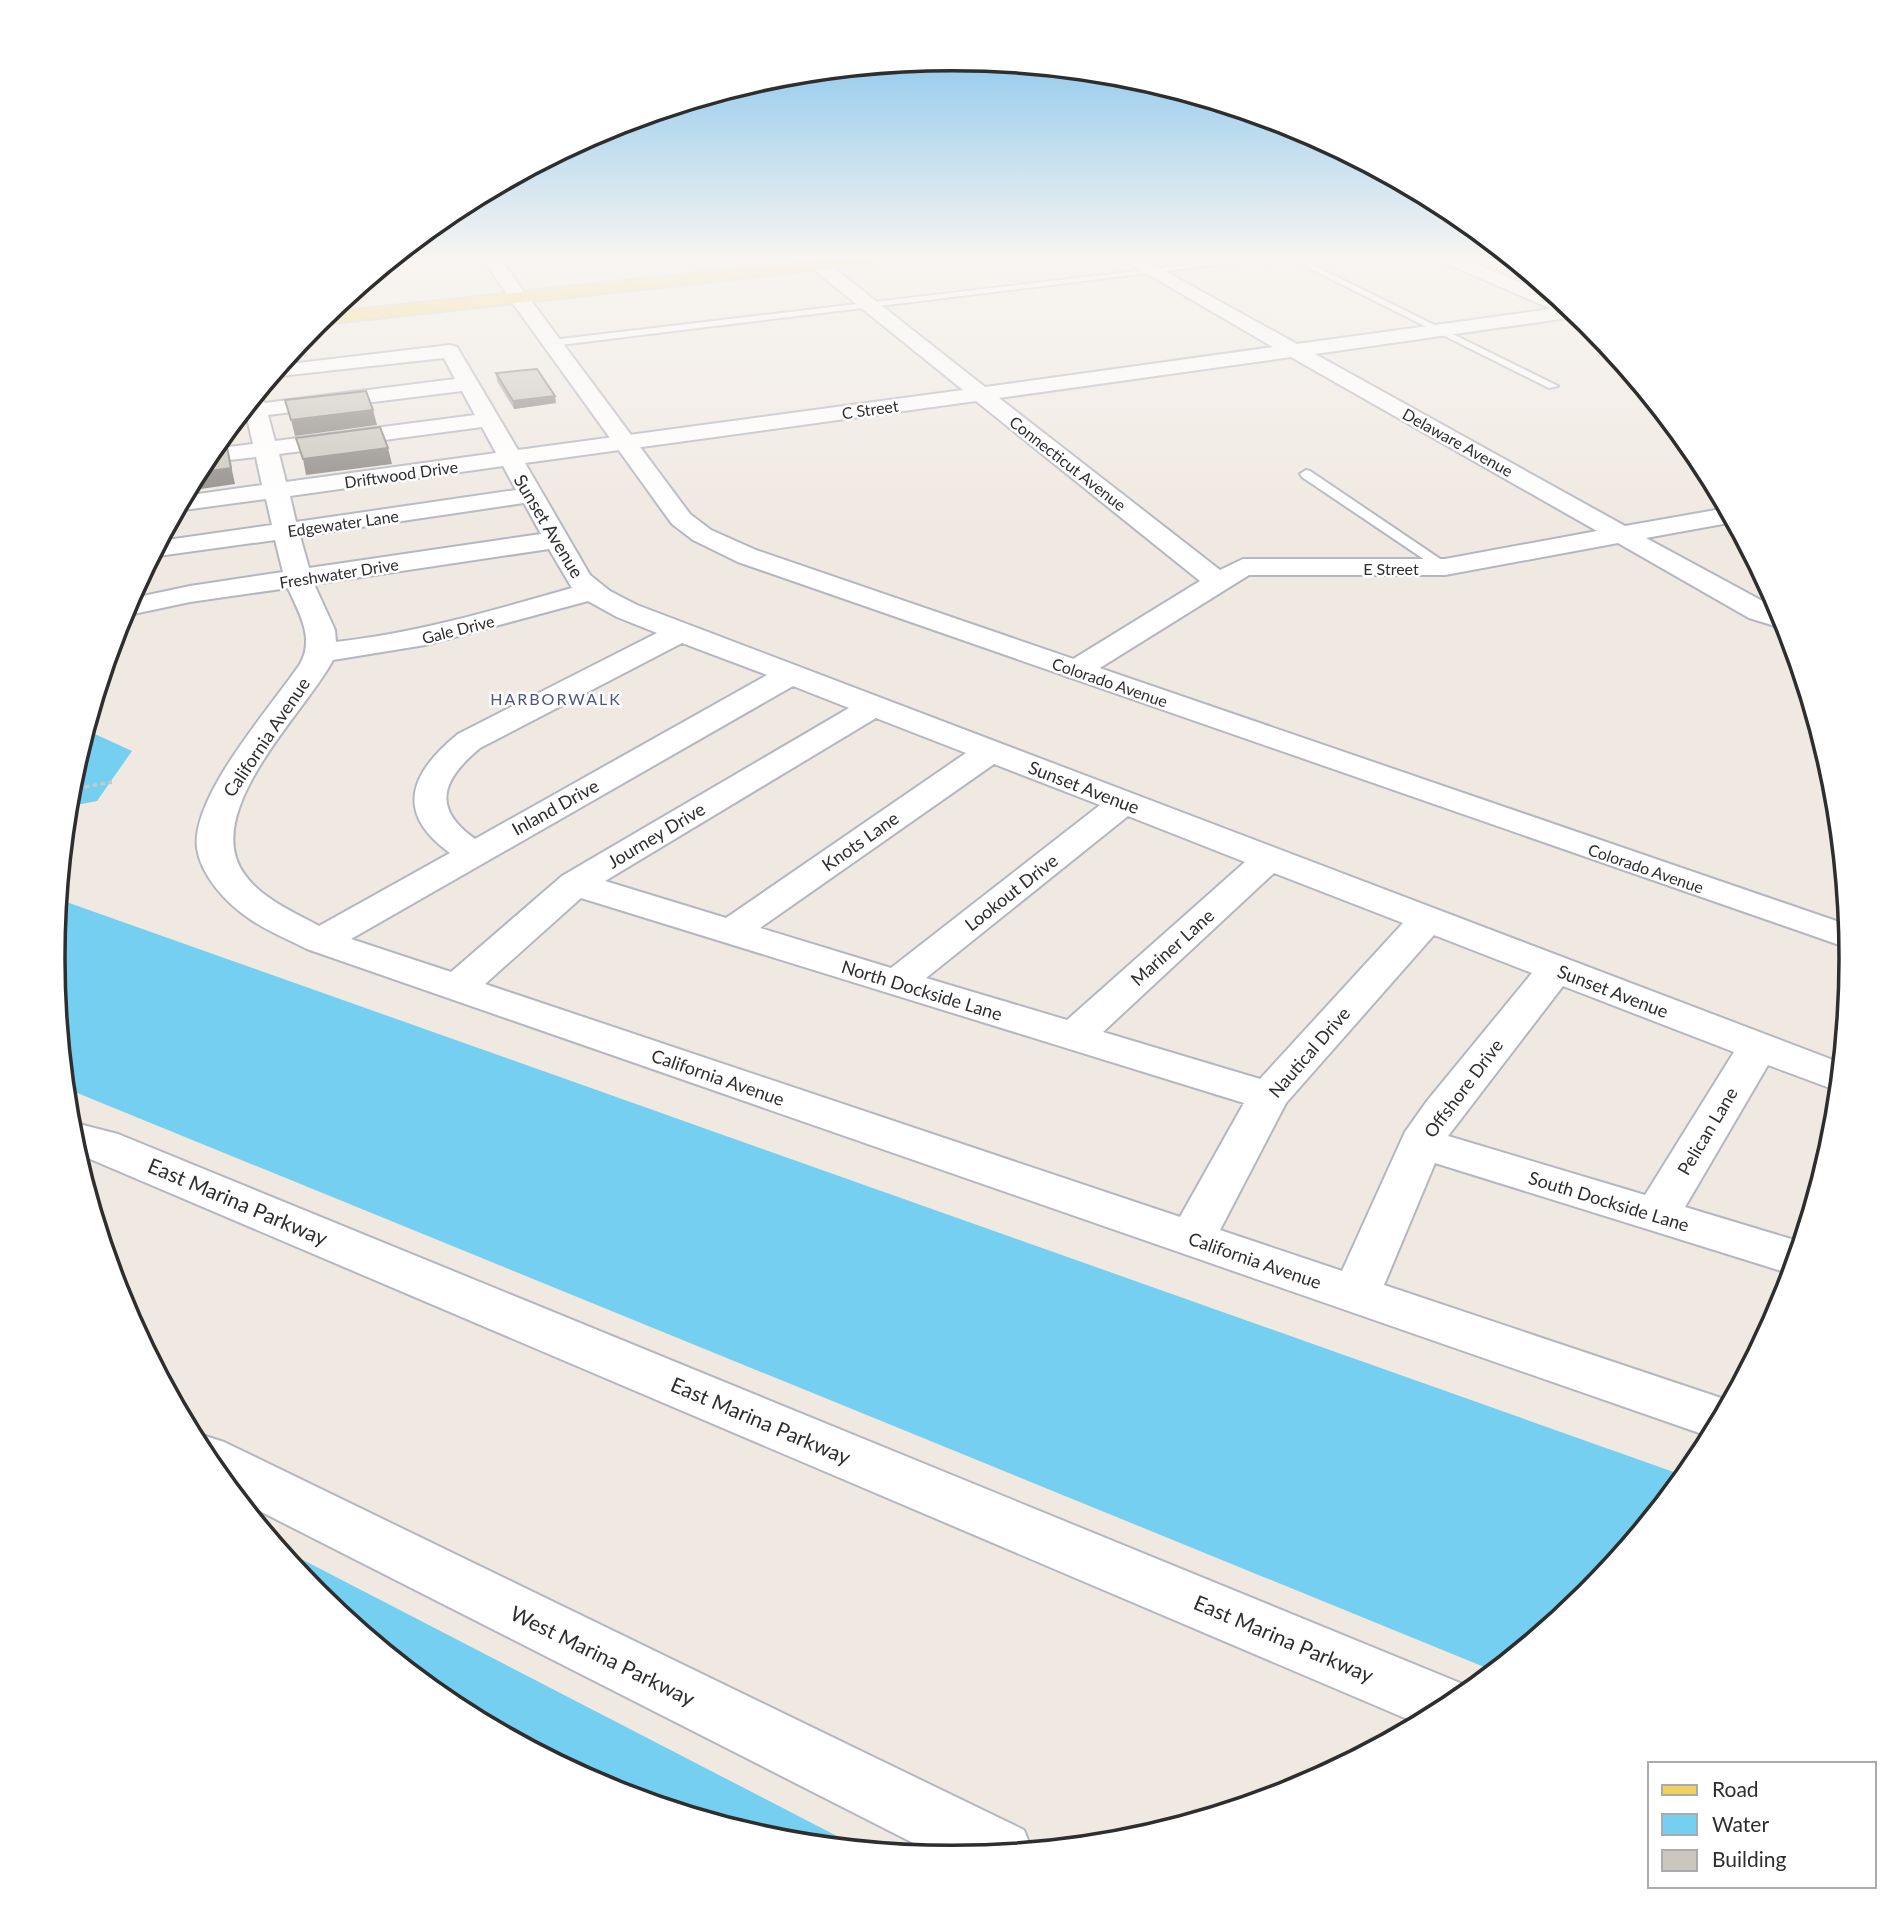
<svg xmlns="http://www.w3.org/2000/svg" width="1904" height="1916" font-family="Lato,sans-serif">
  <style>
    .water { fill: #75cff0 }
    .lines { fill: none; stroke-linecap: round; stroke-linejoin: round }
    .lane-casing { stroke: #b4b7c1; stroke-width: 4 }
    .street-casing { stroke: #b4b7c1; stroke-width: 4 }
    .secondary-casing { stroke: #b4b7c1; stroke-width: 4 }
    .primary-casing { stroke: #c9c9c9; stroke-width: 4 }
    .path { stroke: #c9c9c9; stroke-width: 3.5; stroke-dasharray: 4.5 3.5; stroke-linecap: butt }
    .lane { fill: #fff; fill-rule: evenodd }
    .street { fill: #fff; fill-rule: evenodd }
    .secondary { fill: #fff; fill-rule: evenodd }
    .primary { fill: #f2d163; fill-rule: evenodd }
    .wall { fill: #afaba4 }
    .shaded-wall { fill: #8e8b86 }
    .building { fill: #cbc7bf; stroke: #8e8b86; stroke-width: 2 }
    .labels { text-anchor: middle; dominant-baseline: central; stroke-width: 5; stroke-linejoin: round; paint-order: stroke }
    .far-street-label { font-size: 16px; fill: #2e2e2e; stroke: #fff }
    .far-neighbourhood-label { font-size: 16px; letter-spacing: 2px; fill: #4d5680; stroke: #fff }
    .street-label { font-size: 18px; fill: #2e2e2e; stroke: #fff }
    .near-street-label { font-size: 21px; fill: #2e2e2e; stroke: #fff }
    .rim { fill: none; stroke: #2e2e2e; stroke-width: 3.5 }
  </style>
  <rect width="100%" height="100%" fill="#efe9e1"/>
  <path class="water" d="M86,730L132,751L97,801L67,807L70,782Z
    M58,899L1685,1476L1588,1594L1494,1671L65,1088L53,958Z
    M278,1547L862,1849L776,1840L607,1789L452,1706L316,1594Z"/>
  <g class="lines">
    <defs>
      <path id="lane" d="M1238,259H1262L552,346L547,343L552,340Z
        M1291,259H1301L1558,386L1549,388Z
        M1306,470L1310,471L1452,567L1450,570H1440L1302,477L1300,474Z"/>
      <path id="street" d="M483,259H501L528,298L526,302H512Z
        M1122,259H1143L1297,344L1552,309L1445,263L1442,259H1465L1560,299L1581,316L1315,354L1625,526L1727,508L1734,522L1646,538L1781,611L1788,630L1749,618L1618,543L1445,575H1249L1087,676L1076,679L1065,676L1061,670L1065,664L1200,581L976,401L525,463L590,575L610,591L637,605L1841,1063L1838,1091L1768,1065L1685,1207L1801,1242L1791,1274L1435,1163L1384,1285L1730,1401L1711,1437L307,949C288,939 267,931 250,919C227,904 201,876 197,848C191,796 271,707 300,664C315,638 299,613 288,588L190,602L124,616L121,613L129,599L190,586L283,572L275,540L151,557L160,541L272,525L266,499L176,511L184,496L262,485L256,457L202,463L212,449L253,444L247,418H237L257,393L265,403L455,379L444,358L271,377L281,365L450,345L457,347L518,450L963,390L813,269L810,265L813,261H825L985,387L1273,347ZM1291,357L1597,531L1445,559H1243L1220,570L999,398ZM462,391L475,415L275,441L268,415ZM482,427L496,453L286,482L279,454ZM503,466L516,490L296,522L290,496ZM524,503L541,534L309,568L300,536ZM549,549L572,588C495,610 417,633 336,642L335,630L314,584ZM588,601L617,617L657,633L458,734C410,773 394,813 450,853L319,926C294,912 262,899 245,875C198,813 305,713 333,660L425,645ZM682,643L767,675L475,839C430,807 443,779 480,748ZM793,686L849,708L562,876L451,972L351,939ZM876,718L966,753L726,918L605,881ZM994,764L1100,805L891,968L760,928ZM1128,816L1245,862L1067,1020L926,978ZM1274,873L1403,923L1260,1079L1103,1032ZM581,898L1244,1103L1180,1217L485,984ZM1434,935L1532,973L1427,1101L1405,1132L1342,1271L1220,1230L1286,1103ZM1563,986L1734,1052L1645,1195L1448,1136Z
        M71,1122L118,1134L1470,1687L1472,1689L1451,1706L1419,1724L76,1153L69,1123Z
        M205,1436L224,1442L1024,1830L1032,1850L952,1857L939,1856L240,1501L204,1457L194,1439Z"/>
      <path id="secondary" d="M519,292L526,294L690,514L711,530L756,550L1848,925L1851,949L738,562L693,540L672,524L512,302L510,298L512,294Z"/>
      <path id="primary" d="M827,259H882L873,264L314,325L326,313Z"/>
    </defs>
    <use href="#lane" class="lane-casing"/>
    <use href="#street" class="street-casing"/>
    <use href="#secondary" class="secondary-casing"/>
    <use href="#primary" class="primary-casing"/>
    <path class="path" d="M69,790L112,782"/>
    <use href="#lane" class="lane"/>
    <use href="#street" class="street"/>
    <use href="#secondary" class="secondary"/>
    <use href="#primary" class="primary"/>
  </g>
  <path class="wall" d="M496,373L556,403L514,409L497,381Z"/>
  <path class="shaded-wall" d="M555,396L556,403L514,409L513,401Z
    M373,410L377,425L295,436L291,420Z
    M225,433L228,444L213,447Z
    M227,447L235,484L187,491L196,473Z
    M388,448L392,464L306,475L303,459Z"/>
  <path class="building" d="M537,369L555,396L513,401L496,373Z
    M366,391L373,410L291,420L285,400Z
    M380,427L388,448L303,459L296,438Z
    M227,447L231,468L196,473L204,458L212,448Z"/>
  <linearGradient id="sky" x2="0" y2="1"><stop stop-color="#7abfeb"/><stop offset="0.49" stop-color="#f8f5f2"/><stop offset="1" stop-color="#f8f5f2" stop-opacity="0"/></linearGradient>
  <rect width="1904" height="527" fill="url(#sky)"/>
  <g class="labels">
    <g class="far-street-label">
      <text transform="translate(870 409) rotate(-8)">C Street</text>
      <text transform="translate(1458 442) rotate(29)">Delaware Avenue</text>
      <text transform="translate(1068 463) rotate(38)">Connecticut Avenue</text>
      <text transform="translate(401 474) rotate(-8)">Driftwood Drive</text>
      <text transform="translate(343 523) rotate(-8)">Edgewater Lane</text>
      <text x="1391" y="568">E Street</text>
      <text transform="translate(339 573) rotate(-9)">Freshwater Drive</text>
      <text transform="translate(458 629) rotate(-14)">Gale Drive</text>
      <text transform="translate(1110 682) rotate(19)">Colorado Avenue</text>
      <text transform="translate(1646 868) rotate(19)">Colorado Avenue</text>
    </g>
    <g class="far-neighbourhood-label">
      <text x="556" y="698">HARBORWALK</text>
    </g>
    <g class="street-label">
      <text transform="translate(549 526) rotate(59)">Sunset Avenue</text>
      <text transform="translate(266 737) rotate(-56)">California Avenue</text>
      <text transform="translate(1084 787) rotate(21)">Sunset Avenue</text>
      <text transform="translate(555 807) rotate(-29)">Inland Drive</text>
      <text transform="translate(656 835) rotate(-31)">Journey Drive</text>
      <text transform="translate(860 841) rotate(-35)">Knots Lane</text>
      <text transform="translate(1011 892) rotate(-38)">Lookout Drive</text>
      <text transform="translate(1172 947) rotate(-42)">Mariner Lane</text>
      <text transform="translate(922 990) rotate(17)">North Dockside Lane</text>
      <text transform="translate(1613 991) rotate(21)">Sunset Avenue</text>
      <text transform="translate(1309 1052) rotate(-49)">Nautical Drive</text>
      <text transform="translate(718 1077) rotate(19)">California Avenue</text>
      <text transform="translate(1463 1088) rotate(-53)">Offshore Drive</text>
      <text transform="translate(1707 1131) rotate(-59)">Pelican Lane</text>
      <text transform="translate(1609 1201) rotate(17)">South Dockside Lane</text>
      <text transform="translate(1255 1260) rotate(19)">California Avenue</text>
    </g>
    <g class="near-street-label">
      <text transform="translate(238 1201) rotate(23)">East Marina Parkway</text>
      <text transform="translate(761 1420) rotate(23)">East Marina Parkway</text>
      <text transform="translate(1284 1638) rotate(23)">East Marina Parkway</text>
      <text transform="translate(603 1655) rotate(26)">West Marina Parkway</text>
    </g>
  </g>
  <path d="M0 0H1904V1916H0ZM65 958a887 887 0 1 1 1774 0a887 887 0 1 1-1774 0Z" fill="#fff" fill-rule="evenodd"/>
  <path class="rim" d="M65 958a887 887 0 1 1 1774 0a887 887 0 1 1-1774 0Z"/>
  <rect x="1648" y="1762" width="228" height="126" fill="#ffffff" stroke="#ababab" stroke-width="2"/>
  <rect x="1662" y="1785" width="35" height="10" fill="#f2d163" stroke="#ababab" stroke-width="2"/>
  <text x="1712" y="1797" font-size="21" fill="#2e2e2e">Road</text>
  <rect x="1662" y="1814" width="35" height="21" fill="#75cff0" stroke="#ababab" stroke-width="2"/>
  <text x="1712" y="1832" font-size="21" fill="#2e2e2e">Water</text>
  <rect x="1662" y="1850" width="35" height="21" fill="#cbc7bf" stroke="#ababab" stroke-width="2"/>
  <text x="1712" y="1867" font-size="21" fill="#2e2e2e">Building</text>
</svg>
